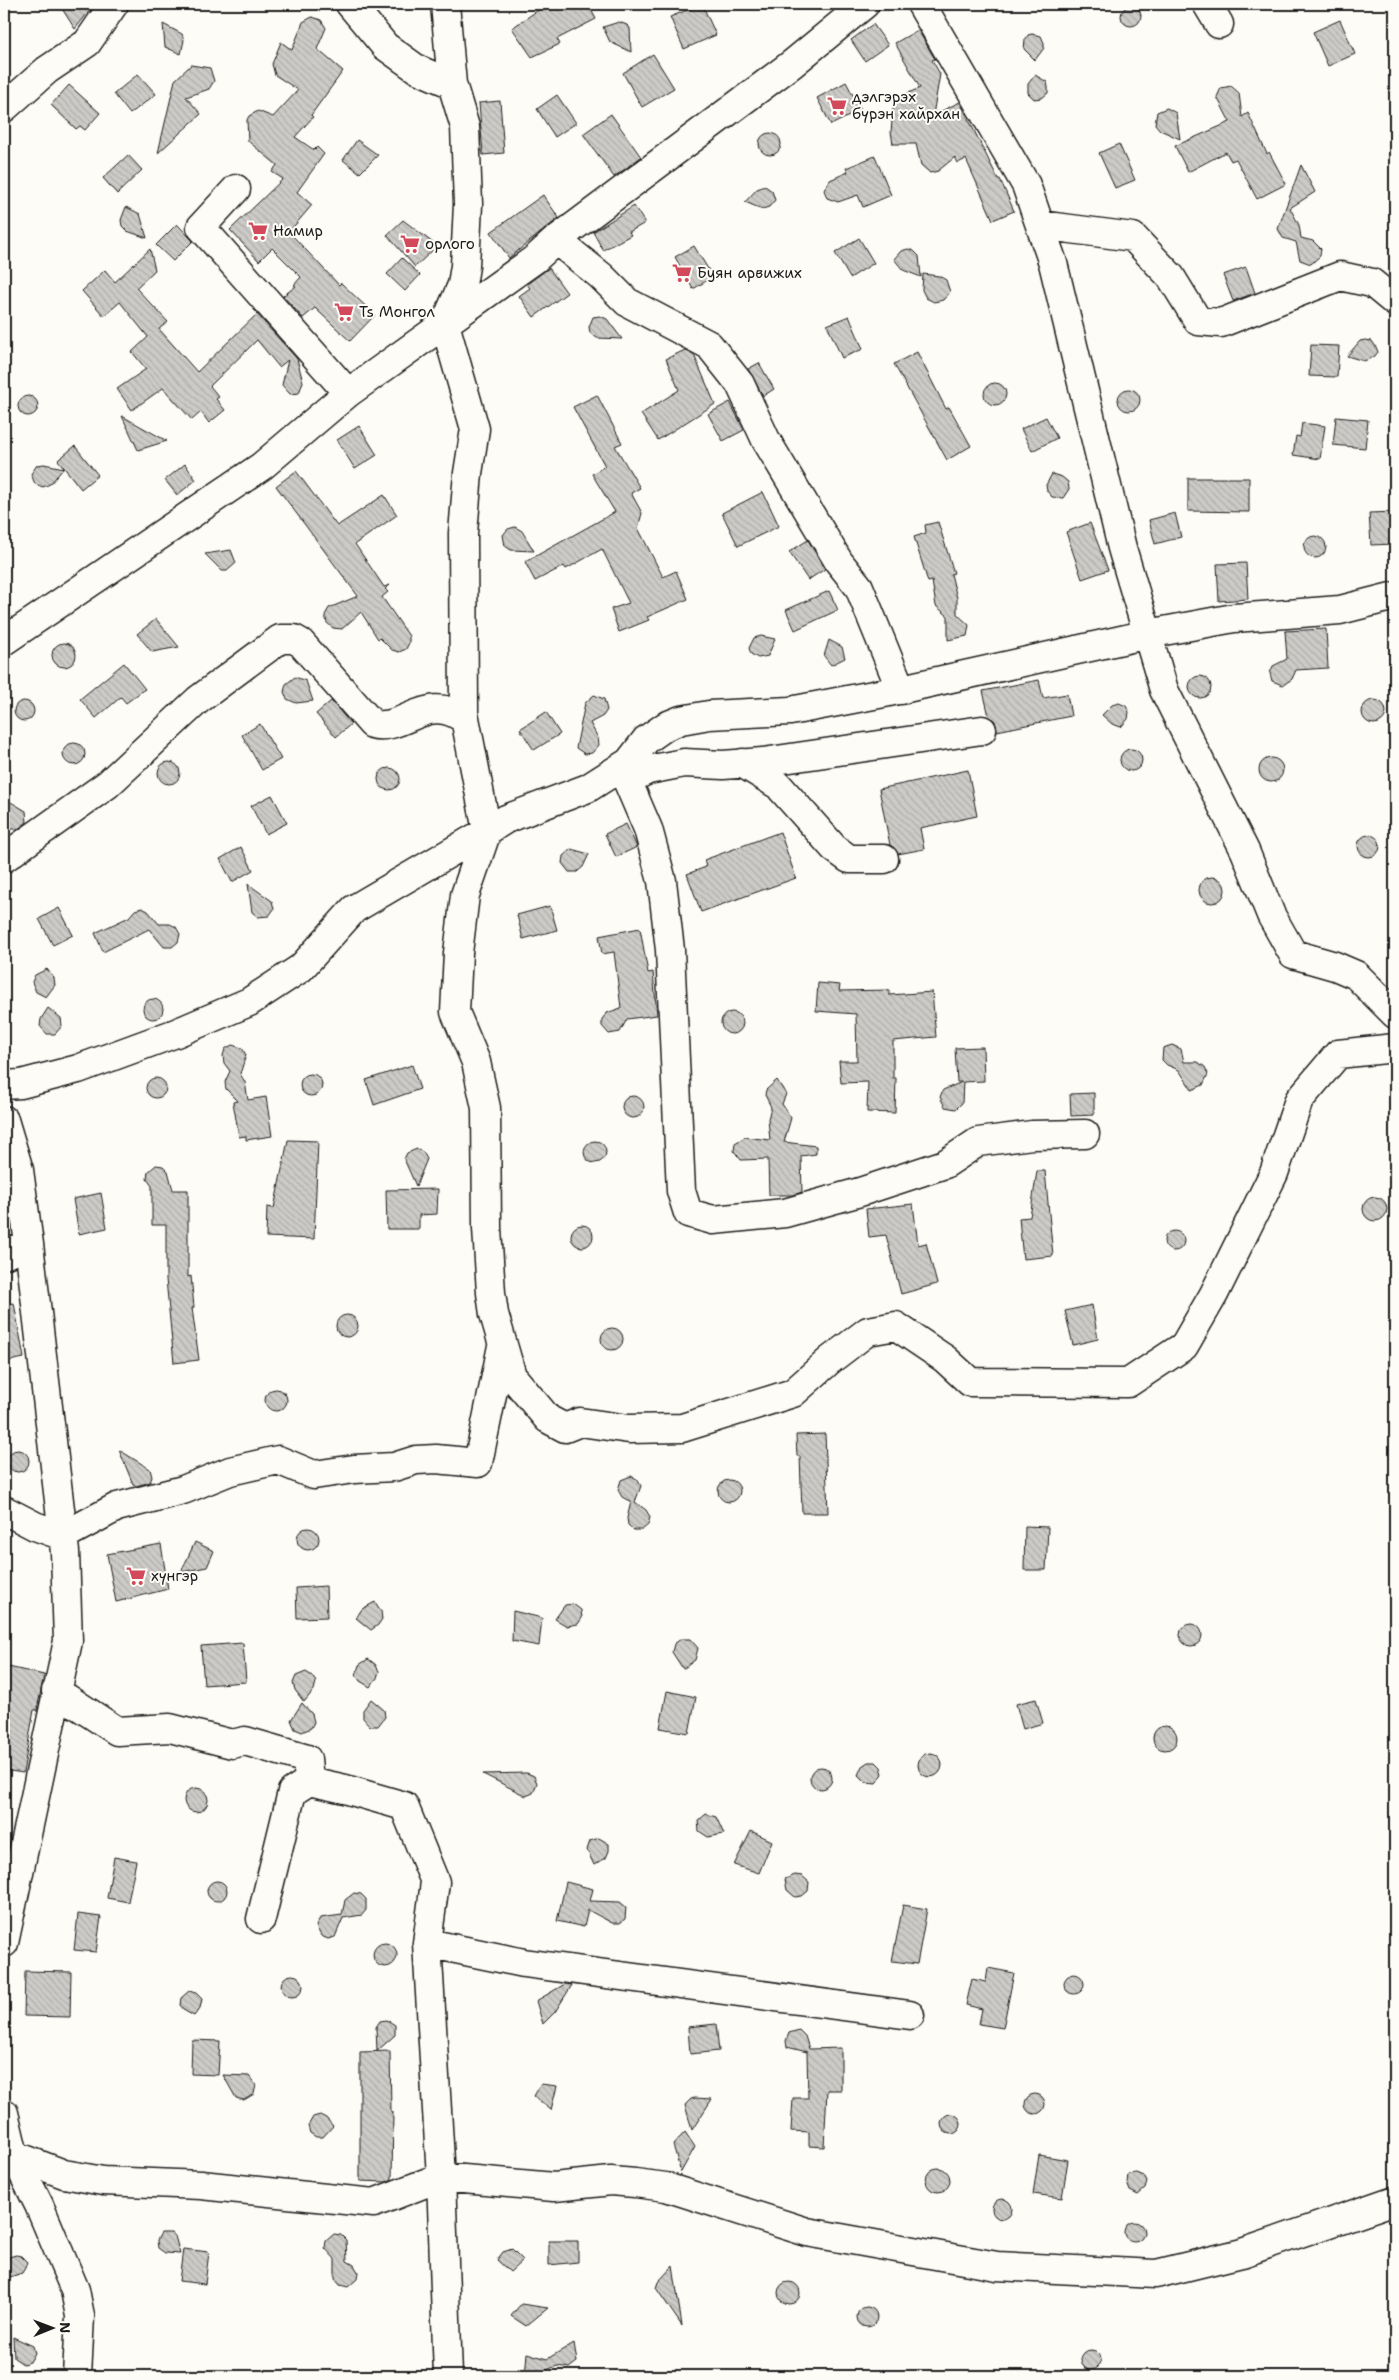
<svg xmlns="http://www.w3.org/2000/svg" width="1399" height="2380" font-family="'Shantell Sans',sans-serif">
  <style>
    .building { fill: url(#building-back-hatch); stroke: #1c1c1c }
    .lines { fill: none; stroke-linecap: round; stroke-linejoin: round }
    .minor-casing { stroke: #1c1c1c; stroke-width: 31 }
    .minor { stroke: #fdfcf7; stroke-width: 28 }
    .labels { text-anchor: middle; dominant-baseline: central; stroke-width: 4; stroke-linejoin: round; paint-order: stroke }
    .poi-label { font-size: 15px; fill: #1c1c1c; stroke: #fdfcf7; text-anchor: start }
  </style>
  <defs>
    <pattern id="building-back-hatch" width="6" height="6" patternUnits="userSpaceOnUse" patternTransform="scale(1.25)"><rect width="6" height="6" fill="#cccbc8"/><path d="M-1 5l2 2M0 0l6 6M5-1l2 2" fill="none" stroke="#afaeab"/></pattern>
  </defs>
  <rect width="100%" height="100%" fill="#fdfcf7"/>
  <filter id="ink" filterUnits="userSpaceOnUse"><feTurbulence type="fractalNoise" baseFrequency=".02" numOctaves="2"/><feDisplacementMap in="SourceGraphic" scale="10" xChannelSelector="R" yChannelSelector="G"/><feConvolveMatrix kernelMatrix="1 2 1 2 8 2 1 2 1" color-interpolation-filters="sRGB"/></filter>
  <g filter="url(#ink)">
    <path class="building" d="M59,4H95L75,29Z
      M547,4H588L596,19L557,39L560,44L532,57L512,28Z
      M702,4L716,35L684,49L670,17Z
      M1121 16a10 10 0 1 1 20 0a10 10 0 1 1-20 0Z
      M312,17L321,20L326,28L317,49L343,71L311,115L313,117L295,137L314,150L317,147L324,154L297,192L312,205L289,232L339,285L341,283L375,315L350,341L315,308L303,318L283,296L296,286L294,285L301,277L272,248L259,261L230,230L283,179L272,172L277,165L248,141L247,120L249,116L258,111L273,117L298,90L275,75L272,64L281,42L292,50L303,22Z
      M1340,20L1355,54L1328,66L1313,32Z
      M619,22L627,25L630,28L631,52L610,42L603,27Z
      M163,24L182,34L184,40L181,54L165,47Z
      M873,24L888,45L865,61L851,40Z
      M918,30L935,59L932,60L940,74L933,115L960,102L998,179H1000L1014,211L993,220L966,159L958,163L955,157L938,171L930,173L921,165L916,144H893L891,132L894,99L920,88L895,43Z
      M1032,34L1041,36L1044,43V48L1035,60L1024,49L1025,40L1028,35Z
      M653,54L674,88L642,107L623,73Z
      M191,65L210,68L214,81L209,89L186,97L201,114L158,153L175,80Z
      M138,74L156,94L130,114L114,94Z
      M1035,75L1047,82L1048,87V93L1042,98L1034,99L1028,93V84Z
      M846,82L861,110L831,125L817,98Z
      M69,85L100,113L85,130L80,126L76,129L51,105Z
      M1231,86L1239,93L1242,117L1248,113L1267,154L1269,152L1286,184L1257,199L1236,159L1231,161L1226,152L1188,172L1175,146L1230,122L1217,97L1221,88Z
      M557,95L576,123L555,137L537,109Z
      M500,101L504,153L483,155L479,103Z
      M1167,108L1176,113L1180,139L1160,130L1155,124L1157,112Z
      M611,114L641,157L614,177L583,134Z
      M759 144a11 11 0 1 1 22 0a11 11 0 1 1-22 0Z
      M357,140L378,155L360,173L343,160Z
      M1119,144L1135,180L1115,188L1099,153Z
      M128,155L142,170L117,194L103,178Z
      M875,156L891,195L863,207L858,195L838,202L827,198L824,190L830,180L848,172L846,168Z
      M1301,165L1315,192L1290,208L1299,225L1301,238L1313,241L1321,249L1320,256L1311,264L1300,260L1296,242L1283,238L1278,229Z
      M765,186L772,191L775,200L769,207L762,209L745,202L757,189Z
      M543,195L559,218L509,258L491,232Z
      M634,206L645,223L629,232L631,235L603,250L593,232Z
      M126,207L140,214L147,238L127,231L122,226L121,220Z
      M403,220L437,246L415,267L387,235Z
      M177,224L193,241L173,261L156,245Z
      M859,238L874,263L850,278L835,253Z
      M694,246L713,277L693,289L675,257Z
      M150,249L155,270L136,288L168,322L159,329L197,372L257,314L297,359L303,382L299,393L290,394L282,385L288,360L279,367L257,340L210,386L219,397L216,399L225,410L209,423L201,412L192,420L163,388L132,410L117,389L146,369L132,352L148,337L120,302L104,316L82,291L105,270L115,282Z
      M908,249L914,251L919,256L921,277L903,270L894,259L901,251Z
      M402,258L420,275L405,291L387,274Z
      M1246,267L1255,293L1233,301L1223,275Z
      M549,268L567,293L534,317L519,296L530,288L527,284Z
      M923,274L939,276L946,280L950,292L943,300L934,302L926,298L922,290Z
      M600,316L607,319L622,339L597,338L590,333L589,327L593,317Z
      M849,316L863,349L842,358L827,325Z
      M1365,340L1372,341L1376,347L1378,352L1374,357L1364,361L1347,356L1360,341Z
      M1311,345L1339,346L1337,377L1309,376Z
      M685,350L694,355L715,404L658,440L641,414L679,390L666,359Z
      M917,352L946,409L949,407L971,446L947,460L894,364Z
      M759,363L774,389L763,396L748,369Z
      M984 394a11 11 0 1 1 22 0a11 11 0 1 1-22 0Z
      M1118 400a11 11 0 1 1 22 0a11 11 0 1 1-22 0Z
      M597,395L622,443L615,446L640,488L631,493L642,513L638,528L663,577L676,571L688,599L647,617L649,620L619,632L611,609L629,603L602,549L566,569L564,566L535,581L525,562L615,512L592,474L605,466L573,407Z
      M18 406a10 10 0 1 1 20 0a10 10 0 1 1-20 0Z
      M730,402L744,430L723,441L708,414Z
      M122,416L167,441L138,450Z
      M1046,417L1057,438L1032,451L1021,429Z
      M1336,417L1368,420L1365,448L1333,445Z
      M1302,423L1325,426L1320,459L1293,455L1296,436L1300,437Z
      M359,426L377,455L355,469L337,440Z
      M75,446L98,475L81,489L58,460Z
      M44,464L64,468L50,484L43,487L35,484L31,474L37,465Z
      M185,464L196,480L177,495L165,480Z
      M296,471L337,526L384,495L397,515L355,544L384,587L390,585L385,589L388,592L382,597L409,636V643L406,649L399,652L392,650L380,638L378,639L361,612L342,629L333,628L327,623L325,615L329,608L358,596L276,486Z
      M1052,474L1062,477L1068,482L1069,489L1063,498L1052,497L1047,491L1046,485Z
      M1188,478H1249V512L1188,511Z
      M763,492L779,526L738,546L722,513Z
      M1395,512V544L1371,545L1369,513Z
      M1175,513L1181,537L1155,544L1149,520Z
      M938,522L954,573L951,574L957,598V614L969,625L967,636L948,640V616L936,606L932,581L928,582L914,537L926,533L925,525Z
      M1090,523L1108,570L1082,579L1066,532Z
      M515,527L522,531L534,551L511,550L505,546L503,535L508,529Z
      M1304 547a11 11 0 1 1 22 0a11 11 0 1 1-22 0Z
      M808,540L825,569L808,580L789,552Z
      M231,550L236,563L227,571H222L205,554Z
      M1246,563L1248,599L1219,601L1217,564Z
      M829,591L838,610L795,630L786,610Z
      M156,619L179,647L152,652L137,634Z
      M1326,629L1328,668L1296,670L1292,679L1283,685L1272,681L1270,673L1273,666L1287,659L1285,631Z
      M761,636L775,639L768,656L758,658L751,654L749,648L754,638Z
      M829,640L842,647L845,658L831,665L824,656Z
      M52 655a12 12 0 1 1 24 0a12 12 0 1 1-24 0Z
      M124,663L145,689L126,703L121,697L96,718L80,699Z
      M1189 687a11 11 0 1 1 22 0a11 11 0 1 1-22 0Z
      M295,677L306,681L313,701L296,703L287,699L284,692L286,684Z
      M1039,680L1043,698L1067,694L1071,716L997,731L995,721L989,716L983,691Z
      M594,695L604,699L607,710L603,716L590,723L598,738L599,745L592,753L585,754L576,748L585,703Z
      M1362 712a12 12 0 1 1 24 0a12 12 0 1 1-24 0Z
      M14 711a10 10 0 1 1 20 0a10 10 0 1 1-20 0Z
      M331,701L351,724L336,737L316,714Z
      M1119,703L1126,706L1129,712L1128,719L1121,727L1112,724L1102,715L1112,705Z
      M546,712L560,734L534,750L520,729Z
      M260,724L281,759L262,770L242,735Z
      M63 754a11 11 0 1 1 22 0a11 11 0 1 1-22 0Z
      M1120 760a11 11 0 1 1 22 0a11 11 0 1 1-22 0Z
      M1259 770a12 12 0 1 1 24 0a12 12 0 1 1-24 0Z
      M158 773a11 11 0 1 1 22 0a11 11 0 1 1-22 0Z
      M378 779a11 11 0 1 1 22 0a11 11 0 1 1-22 0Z
      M968,770L977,816L920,828L924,849L898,854L890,845L879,789Z
      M272,795L287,823L266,834L251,806Z
      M4,798L26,811L27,822L18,829H12L4,821Z
      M626,824L637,847L616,857L605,834Z
      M780,832L796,878L701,912L687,874L706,867L704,860Z
      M1358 846a11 11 0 1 1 22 0a11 11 0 1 1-22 0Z
      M241,847L253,870L232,882L220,859Z
      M571,849L589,854L583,867L577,872H569L562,863L563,856Z
      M1199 890a13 13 0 1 1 26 0a13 13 0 1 1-26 0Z
      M248,884L272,901L274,909L269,916L258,917L252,912Z
      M550,906L557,930L523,939L517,915Z
      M59,908L73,935L53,945L39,919Z
      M142,908L148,911L159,924H170L176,927L180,934L178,942L172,947H164L149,929L103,952L95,933L129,917L135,910Z
      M640,928L648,973L653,972L657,1015L627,1019L620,1032L609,1034L602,1026V1019L607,1013L621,1008L614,952L602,954L599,936Z
      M47,969L54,978L55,985L46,997L36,992L32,982L35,975Z
      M818,983L840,985L839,991L889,990V995L932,992L936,1037L893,1041V1078H896L895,1113L867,1112L868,1082L841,1083L839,1061H857L856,1014L816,1011Z
      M143 1009a10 10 0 1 1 20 0a10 10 0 1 1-20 0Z
      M48,1008L61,1018L62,1026L55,1034H47L40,1026L41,1019Z
      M721 1023a11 11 0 1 1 22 0a11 11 0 1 1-22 0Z
      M232,1045L242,1048L246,1055L240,1074L245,1082L248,1100L266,1097L272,1136L246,1140V1136L239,1137L233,1102L238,1101L226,1089L225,1082L230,1071L224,1063L223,1056L225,1049Z
      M1172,1045L1181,1049L1184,1062H1198L1205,1067L1208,1074L1203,1085L1192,1090L1179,1070L1167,1065L1162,1060L1163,1048Z
      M983,1047L984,1081L963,1082L962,1103L956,1109L945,1107L940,1097L943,1090L962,1082H957L955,1048Z
      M412,1065L420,1089L374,1105L366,1080Z
      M300 1085a11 11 0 1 1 22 0a11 11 0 1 1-22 0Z
      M146 1088a10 10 0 1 1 20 0a10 10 0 1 1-20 0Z
      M777,1080L786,1094L782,1104L791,1118L784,1142L816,1146V1154L801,1156L802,1192L793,1195H769L768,1159L741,1160L734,1151L735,1143L745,1137L770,1140L768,1119L771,1107L765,1095L766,1090Z
      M1094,1093V1115L1071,1116L1070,1094Z
      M622 1107a11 11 0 1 1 22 0a11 11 0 1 1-22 0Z
      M288,1140L318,1141L314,1239L266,1237L267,1207L274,1208Z
      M584 1152a11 11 0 1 1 22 0a11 11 0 1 1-22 0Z
      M417,1149L423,1152L427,1159L416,1186L404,1159L407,1153Z
      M156,1165L163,1166L168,1171L173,1190H188V1277L191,1276L194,1307L192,1308L199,1360L174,1363L166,1279V1225H152V1186L147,1179L148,1172Z
      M1037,1171H1045L1053,1256L1023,1259L1019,1218L1030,1217Z
      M438,1189L437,1214L419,1215V1229H387L386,1190Z
      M101,1193L107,1228L79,1234L73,1199Z
      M1363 1209a12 12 0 1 1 24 0a12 12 0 1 1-24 0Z
      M913,1204L918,1245L926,1243L937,1284L901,1294L886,1235L869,1237L866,1209Z
      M571 1236a11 11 0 1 1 22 0a11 11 0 1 1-22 0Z
      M1164 1241a10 10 0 1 1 20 0a10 10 0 1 1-20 0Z
      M14,1303L24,1358L4,1362V1304Z
      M1092,1305L1098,1339L1073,1345L1065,1311Z
      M336 1326a11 11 0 1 1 22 0a11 11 0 1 1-22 0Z
      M601 1339a11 11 0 1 1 22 0a11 11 0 1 1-22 0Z
      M265 1400a11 11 0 1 1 22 0a11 11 0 1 1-22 0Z
      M825,1434L828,1513H802L800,1456H797L796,1435Z
      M7 1461a11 11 0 1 1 22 0a11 11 0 1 1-22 0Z
      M119,1450L150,1469L152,1477L150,1482L136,1486L133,1484Z
      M631,1476L637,1479L641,1486L635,1502L646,1510L650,1517L648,1525L642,1530H634L628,1525L627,1518L631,1502L622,1497L618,1490L621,1480Z
      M718 1491a11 11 0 1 1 22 0a11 11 0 1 1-22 0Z
      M1025,1526L1048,1527L1046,1570H1024Z
      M297 1539a11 11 0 1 1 22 0a11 11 0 1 1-22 0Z
      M195,1542L214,1551L207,1567L181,1572Z
      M161,1544L168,1589L116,1602L107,1554Z
      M326,1586L327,1617L297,1618L296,1588Z
      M375,1602L381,1611L382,1619L378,1625L371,1630L356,1618L362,1609Z
      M573,1604L581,1610L582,1618L578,1624L567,1626L555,1619L565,1605Z
      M513,1611L542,1618L539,1646L512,1641Z
      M1180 1635a11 11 0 1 1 22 0a11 11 0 1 1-22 0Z
      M681,1639H690L698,1648L695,1660L683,1669L672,1652L674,1644Z
      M243,1643L246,1682L204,1685L201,1646Z
      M368,1659L375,1664L379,1671L377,1678L370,1687L360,1681L356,1675L359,1665Z
      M4,1666L44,1675L37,1710H34L23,1773L4,1770V1749L8,1725H4Z
      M306,1672L312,1676L316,1682L314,1690L304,1702L295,1690L293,1683L296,1676Z
      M667,1691L696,1697L689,1733L660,1728Z
      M371,1699L384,1710L385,1717L378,1726H370L363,1718V1710Z
      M1036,1699L1043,1723L1023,1729L1016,1704Z
      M302,1703L312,1714L314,1722L311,1728L302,1732L295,1729L291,1720Z
      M1153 1738a12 12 0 1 1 24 0a12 12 0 1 1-24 0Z
      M918 1765a12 12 0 1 1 24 0a12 12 0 1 1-24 0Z
      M868,1762H876L881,1767L883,1774L876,1783L865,1782L858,1775L862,1766Z
      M810 1778a11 11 0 1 1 22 0a11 11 0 1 1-22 0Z
      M527,1773L534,1776L537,1783L533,1793L526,1796L483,1774Z
      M184 1800a12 12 0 1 1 24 0a12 12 0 1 1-24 0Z
      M706,1814L716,1817L724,1834L708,1837L699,1831L698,1821Z
      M751,1831L772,1841L759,1873L734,1865Z
      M599,1838L609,1844V1851L606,1858L594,1865L587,1850L590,1841Z
      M114,1857L136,1861L128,1902L107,1898Z
      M795,1875L802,1876L809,1882L808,1891L802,1896L795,1897L787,1890L785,1879Z
      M207 1891a10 10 0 1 1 20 0a10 10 0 1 1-20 0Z
      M566,1882L593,1889L590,1901L620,1902L626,1907L625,1919L620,1923H612L588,1910L584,1927L557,1921Z
      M354,1893L361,1894L366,1899V1910L362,1915L343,1918L335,1937L328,1939L321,1936L316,1926L320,1918L342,1915L345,1900Z
      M903,1905L927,1909L917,1964L892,1961Z
      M78,1914L101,1917L96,1952L74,1950Z
      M373 1955a12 12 0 1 1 24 0a12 12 0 1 1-24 0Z
      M988,1968L1014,1973L1003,2028L979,2024L982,2009L966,2005L972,1979L986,1982Z
      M25,1971L71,1972L70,2017L24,2016Z
      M1064 1984a10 10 0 1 1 20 0a10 10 0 1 1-20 0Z
      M281 1986a11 11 0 1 1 22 0a11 11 0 1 1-22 0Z
      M565,1984L572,1985L555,2012L543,2024L536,2001Z
      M189,1991L196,1993L202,1999L200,2008L194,2016L185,2011L180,2005L181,1998Z
      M387,2020L395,2025V2035L377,2051L376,2027L380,2021Z
      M716,2024L719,2051L690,2054L688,2027Z
      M799,2030L805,2036L809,2049L841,2048V2090H827L824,2147L809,2146V2132L791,2131L793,2098H808L807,2052L787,2047L786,2041L789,2033Z
      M192,2040L220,2041L218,2075L191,2074Z
      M390,2051L391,2112H393L392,2179L386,2182L360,2181V2052Z
      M223,2075L249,2076L256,2085L254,2094L244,2100L236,2098Z
      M541,2084L557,2086L551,2110L534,2096Z
      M1025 2104a10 10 0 1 1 20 0a10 10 0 1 1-20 0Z
      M695,2098L712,2099L692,2130L685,2105L691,2099Z
      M941 2124a10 10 0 1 1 20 0a10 10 0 1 1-20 0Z
      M320,2115L326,2118L333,2126L323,2137H316L310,2133L308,2126L313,2117Z
      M685,2132L695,2147L681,2172L673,2145Z
      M1039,2155L1068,2160L1062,2198L1033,2194Z
      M926 2180a12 12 0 1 1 24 0a12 12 0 1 1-24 0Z
      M1137,2173L1144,2176L1147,2182L1145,2189L1138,2195L1130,2191L1127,2183L1128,2174Z
      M992 2209a10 10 0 1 1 20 0a10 10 0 1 1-20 0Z
      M1124 2232a10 10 0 1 1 20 0a10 10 0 1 1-20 0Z
      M161,2233H171L175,2236L180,2254L165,2253L158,2248L157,2240Z
      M334,2234L341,2235L346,2240L347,2261L354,2265L358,2272L357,2279L348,2287L340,2285L335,2279V2259L325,2248L326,2241Z
      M549,2241H578V2262L549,2265Z
      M183,2249L209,2252L205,2284L179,2281Z
      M512,2249L523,2260L510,2272L497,2260L503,2252Z
      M16,2255L21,2256L27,2262L25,2268L22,2273L10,2277L6,2265L9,2257Z
      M673,2266L682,2326L656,2288L658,2282Z
      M778 2293a11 11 0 1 1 22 0a11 11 0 1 1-22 0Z
      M521,2304L548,2308L526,2326L511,2316Z
      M857 2317a10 10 0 1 1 20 0a10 10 0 1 1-20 0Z
      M13,2337L33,2346L35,2353L30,2362L23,2364L14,2358Z
      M574,2343L577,2362L569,2368L557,2366L531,2376H525L527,2353L547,2359Z
      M1081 2360a10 10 0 1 1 20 0a10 10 0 1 1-20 0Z"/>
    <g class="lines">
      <defs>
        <path id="minor" d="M350,4L385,46L417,69L452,84
          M921,4L1026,185L1053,263L1122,548L1164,690L1245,851L1271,915L1293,954L1335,966L1356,975L1395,1014
          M1207,4L1219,24
          M4,108L47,70L87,43L114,4
          M236,189L201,227L348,393
          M1040,225L1133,237L1171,277L1198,321L1221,323L1340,276L1372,283L1395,302
          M556,240L601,276L627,302L709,345L740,384L766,440L839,562L859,587L901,690
          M1395,596L1340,610L1234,618L1153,633L884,693L790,711L709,715L681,720L666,726L646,740L629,762L588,788L506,819L487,831L465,895L458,953L455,1012L476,1062L486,1108L487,1228L491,1293L494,1314L512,1376L548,1419L565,1428L580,1422L629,1429L682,1428L793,1393L830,1360L868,1331L896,1326L945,1359L970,1382L1128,1383L1184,1346L1214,1294L1274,1173L1299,1100L1338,1054L1395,1048
          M4,641L262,466L348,393L535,259L556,240L792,64L865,4
          M742,763L778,785L834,848L849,859H884
          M618,769L627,780L648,829L662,881L670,950L681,1191L688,1213L713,1220L785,1213L860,1192L945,1164L978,1142L1032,1135L1085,1134
          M627,780L648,770L684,763L723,765L763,762L982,730
          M4,858L108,784L198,700L280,639H294L301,643L372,724C403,733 428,690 465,720
          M4,1085L21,1084L78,1069L176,1033L249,1002L301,968L354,909L487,831L464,713L463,533L468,473L475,429L445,324L462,285L465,266L468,204L465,127L452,84L445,4
          M4,1120L19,1170L29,1244L65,1552L68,1641L4,1943
          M4,1255L29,1244
          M4,1510L35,1526L63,1536L117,1507L183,1490L230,1471L278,1460L314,1475L354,1469L394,1467L416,1460L436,1459L478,1463L502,1346
          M56,1691L117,1731L170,1728L232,1744L245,1741L307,1759L309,1781L345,1789L404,1806L435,1882L427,1943L441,2177L448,2376
          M261,1919L292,1792L309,1781
          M427,1943L524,1963L910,2015
          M4,2113L14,2155L39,2205L75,2290L80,2316L77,2376
          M4,2154L14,2155L64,2174L103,2181L201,2185L374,2203L441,2177L554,2187L611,2181L635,2183L666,2187L807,2232L997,2266L1156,2274L1242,2253L1395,2200"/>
      </defs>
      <use href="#minor" class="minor-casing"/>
      <use href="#minor" class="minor"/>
    </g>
  </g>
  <defs>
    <symbol id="supermarket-bare" viewBox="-9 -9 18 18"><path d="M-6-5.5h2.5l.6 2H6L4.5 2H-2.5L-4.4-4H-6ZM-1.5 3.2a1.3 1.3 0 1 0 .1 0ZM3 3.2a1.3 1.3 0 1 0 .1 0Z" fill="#d1495b" stroke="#fdfcf7" stroke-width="2.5" paint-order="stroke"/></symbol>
  </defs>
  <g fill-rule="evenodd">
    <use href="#supermarket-bare" x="823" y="92" width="28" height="28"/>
    <use href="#supermarket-bare" x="244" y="217" width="28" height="28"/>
    <use href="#supermarket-bare" x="396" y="230" width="28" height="28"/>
    <use href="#supermarket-bare" x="668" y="259" width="28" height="28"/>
    <use href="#supermarket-bare" x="330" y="298" width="28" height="28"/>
    <use href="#supermarket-bare" x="122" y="1562" width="28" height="28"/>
  </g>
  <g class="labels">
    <g class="poi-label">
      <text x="852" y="97">дэлгэрэх<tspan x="852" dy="17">бүрэн хайрхан</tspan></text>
      <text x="273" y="231">Намир</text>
      <text x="425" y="244">орлого</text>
      <text x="697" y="273">Буян арвижих</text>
      <text x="359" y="312">Ts Монгол</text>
      <text x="151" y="1576">хүнгэр</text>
    </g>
  </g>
  <rect width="1399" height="2380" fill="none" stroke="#fdfcf7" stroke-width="20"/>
  <rect x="10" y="10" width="1379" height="2360" fill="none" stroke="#1c1c1c" stroke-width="2" filter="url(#ink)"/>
  <g transform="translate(52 2328) rotate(89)" stroke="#fdfcf7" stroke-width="4" paint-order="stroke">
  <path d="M0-4L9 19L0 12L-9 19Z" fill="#1c1c1c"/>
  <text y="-8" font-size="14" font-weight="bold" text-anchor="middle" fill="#1c1c1c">N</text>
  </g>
</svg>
